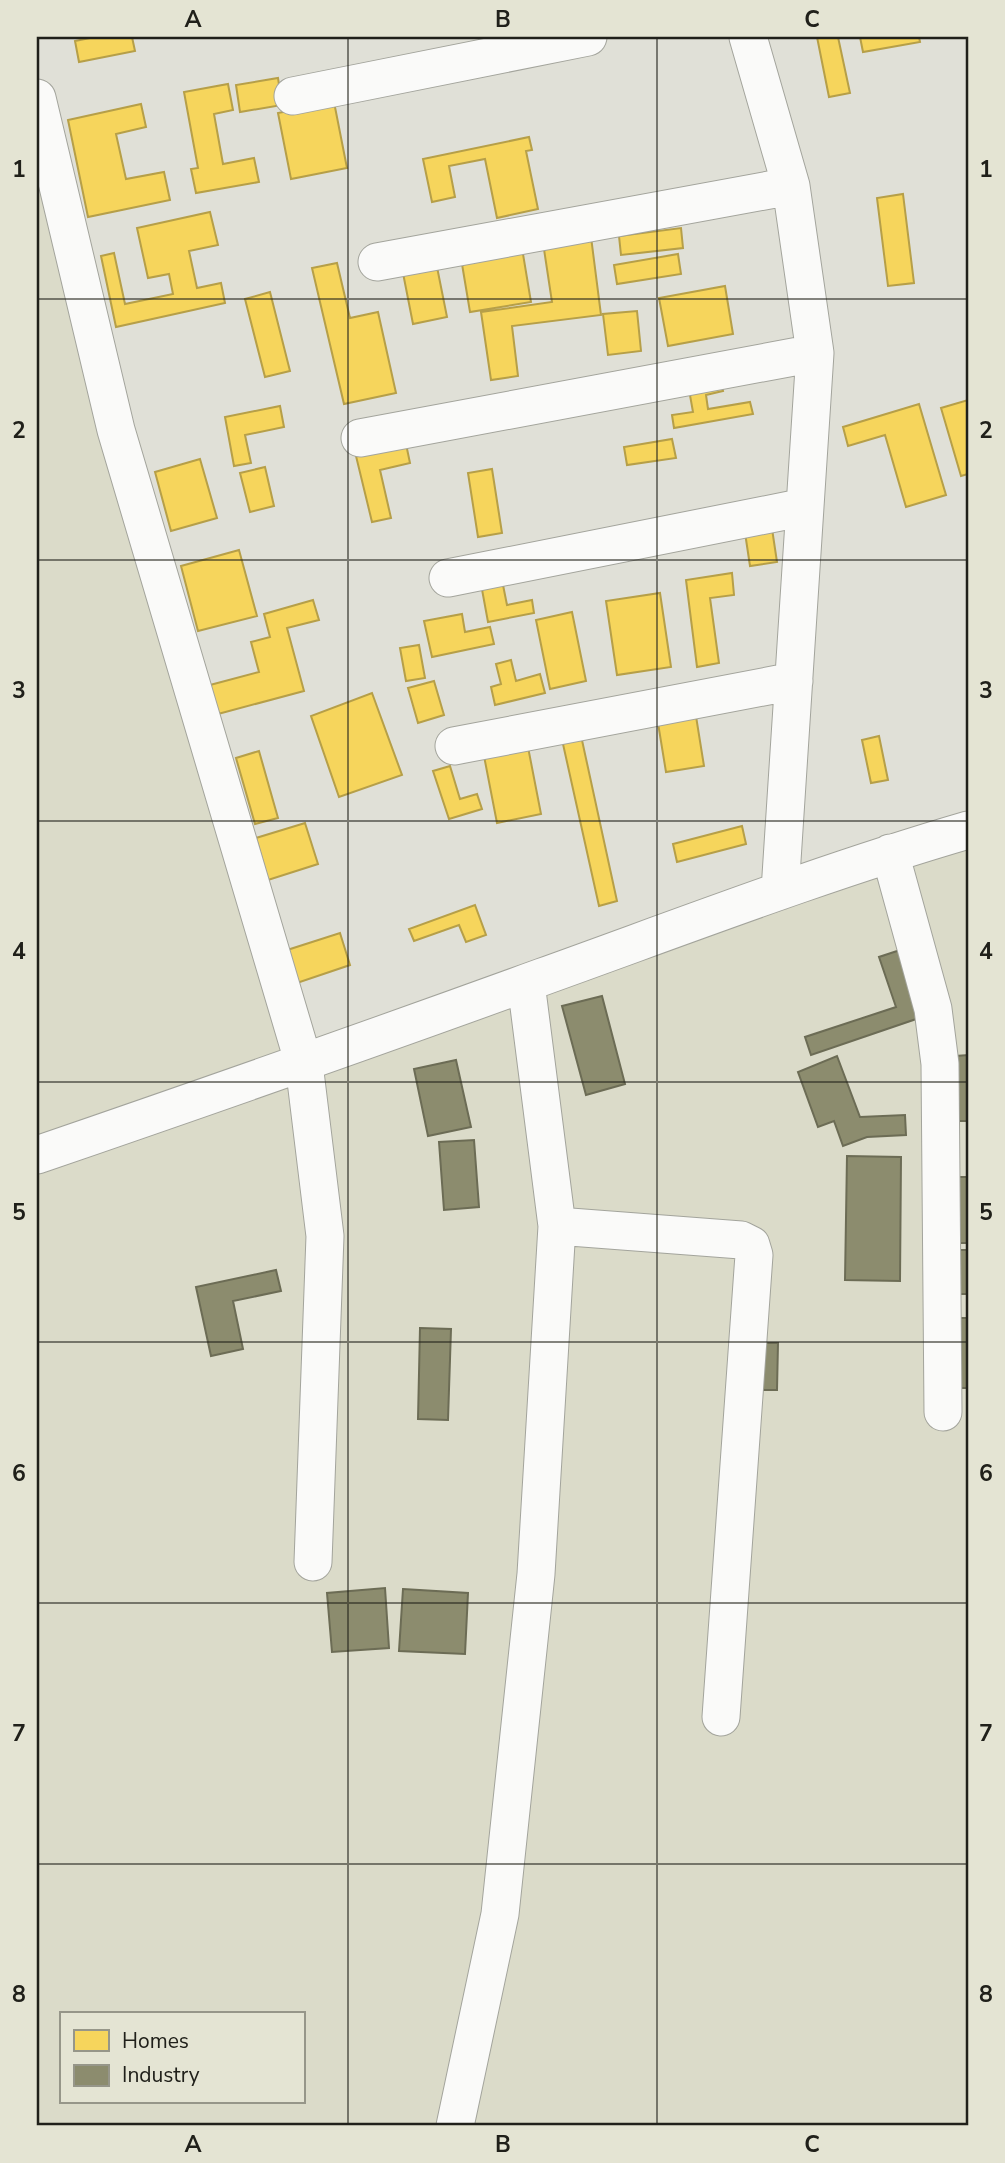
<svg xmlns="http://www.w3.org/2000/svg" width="1005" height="2163" font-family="'Nunito Sans',sans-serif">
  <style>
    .built { fill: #dbdbc9; fill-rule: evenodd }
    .homes { fill: #f6d55c; stroke: #b69f48; stroke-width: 2 }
    .industry { fill: #8c8c6e; stroke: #6c6c55; stroke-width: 2 }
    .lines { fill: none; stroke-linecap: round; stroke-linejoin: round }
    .minor-casing { stroke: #a3a49c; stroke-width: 39 }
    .minor { stroke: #fafaf9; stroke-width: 37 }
    .grid { fill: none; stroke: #20201a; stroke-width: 2; stroke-opacity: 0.55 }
    .neatline { fill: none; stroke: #20201a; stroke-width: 2.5 }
    .grid-label { font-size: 23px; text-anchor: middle; font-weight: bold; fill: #20201a }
  </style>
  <rect width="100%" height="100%" fill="#e0e0d7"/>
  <path class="built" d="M59,190L304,1064L968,826V2126H37V195ZM61,2014H303V2102H61Z"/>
  <path class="homes" d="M95,37H132L135,51L79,62L75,41Z
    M817,37H838L850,93L829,97Z
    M860,37H919L920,42L863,52Z
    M278,78L282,105L240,112L236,85Z
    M228,84L233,110L214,114L223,164L254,158L259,182L196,193L191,169L198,168L184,92Z
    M334,102L347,168L291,179L278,113Z
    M141,104L146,127L116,134L126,179L164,172L170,200L88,217L68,120Z
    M529,137L532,150L526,151L538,209L497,218L485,159L449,166L455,197L432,202L423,159Z
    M903,194L914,283L888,286L877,198Z
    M210,212L218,245L189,251L197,288L221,283L225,303L116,327L101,256L114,253L125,304L173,294L169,274L148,278L137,228Z
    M681,228L683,248L621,255L619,236Z
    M590,229L601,315L512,326L518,376L491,380L481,312L552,302L542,236Z
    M522,248L531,302L470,312L461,258Z
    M678,254L681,274L617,284L614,265Z
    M337,263L350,318L378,312L396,393L344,404L312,268Z
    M437,267L447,317L413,324L403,273Z
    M725,286L733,334L668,346L659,298Z
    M270,292L290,371L265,377L245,299Z
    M637,311L641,351L608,355L603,314Z
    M720,378L723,391L706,395L708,409L750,402L753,414L674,428L672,415L693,412L688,384Z
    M968,400V474L961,476L941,408Z
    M919,404L946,495L906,507L885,435L848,446L843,427Z
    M280,406L284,427L245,435L251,463L234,466L225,417Z
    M672,439L676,458L627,465L624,447Z
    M406,444L410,463L380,470L391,518L372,522L356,456Z
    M200,459L217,518L171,531L155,472Z
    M265,467L274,506L250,512L240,473Z
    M492,469L502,533L478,537L468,473Z
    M771,522L777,562L750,566L744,526Z
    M239,550L257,616L198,631L181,566Z
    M732,573L734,595L710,598L719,663L697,667L686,580Z
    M502,580L507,605L532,600L534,613L488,622L481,584Z
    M660,593L671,667L617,675L606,601Z
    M313,600L319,620L287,628L304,691L218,714L210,685L259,672L251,642L270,637L264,614Z
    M572,612L586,681L550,689L536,620Z
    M462,614L465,632L490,627L494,644L432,657L424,621Z
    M419,645L425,678L406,681L400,648Z
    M511,660L516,681L540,674L545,693L495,705L491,687L501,684L496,664Z
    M434,681L444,715L418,723L408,688Z
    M372,693L402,775L339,797L311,716Z
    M695,710L704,766L666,772L657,717Z
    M580,731L617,901L599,906L561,735Z
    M879,736L888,780L871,783L862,740Z
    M528,747L541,814L497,823L484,756Z
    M259,751L278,818L255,824L236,758Z
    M450,766L460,799L477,794L482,809L449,819L433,771Z
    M305,823L318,864L268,880L256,838Z
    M742,826L746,844L677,862L673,844Z
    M475,905L486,935L466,942L459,925L414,941L409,929Z
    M340,933L350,965L291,985L281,952Z"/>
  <path class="industry" d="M900,950L922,1017L811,1055L805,1037L896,1007L879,957Z
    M602,996L625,1084L586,1095L562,1006Z
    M968,1055V1121H959L956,1056Z
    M837,1056L860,1117L905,1115L906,1135L867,1137L843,1146L834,1121L818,1127L798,1072Z
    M456,1060L471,1127L428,1136L414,1069Z
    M474,1140L479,1207L444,1210L439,1142Z
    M847,1156L901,1157L900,1281L845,1280Z
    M955,1177H968V1243H958Z
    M957,1250H968V1294H956Z
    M276,1270L281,1291L233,1301L243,1349L211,1356L196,1287Z
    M954,1318H968V1388H955Z
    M420,1328L451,1329L448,1420L418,1419Z
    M758,1343H778L777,1390H758Z
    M385,1588L389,1648L332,1652L327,1593Z
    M403,1589L468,1593L465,1654L399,1651Z"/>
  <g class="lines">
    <defs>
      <path id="minor" d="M748,37L791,186L815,353L780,891
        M293,96L588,37
        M37,98L116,430L304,1064L325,1236L313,1562
        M377,262L791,186
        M360,438L815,353
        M448,578L805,507
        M454,746L794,681
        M890,853L933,1009L940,1064L943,1412
        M37,1155C206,1097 374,1038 542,977C684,926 824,872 968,830
        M557,1226L741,1240L751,1245L754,1255L721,1717
        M455,2126L500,1914L536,1574L557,1226L526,983"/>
    </defs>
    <use href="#minor" class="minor-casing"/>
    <use href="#minor" class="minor"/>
  </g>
  <path class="grid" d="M348,37V2126M657,37V2126M37,299H968M37,560H968M37,821H968M37,1082H968M37,1342H968M37,1603H968M37,1864H968"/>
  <rect width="1005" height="2163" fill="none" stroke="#e4e4d3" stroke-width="77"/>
  <rect x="60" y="2012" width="245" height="91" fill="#e4e4d3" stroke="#969689" stroke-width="2"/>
  <rect x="74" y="2030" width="35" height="21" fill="#f6d55c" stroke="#969689" stroke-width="2"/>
  <text x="122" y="2048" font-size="21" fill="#20201a">Homes</text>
  <rect x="74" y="2065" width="35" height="21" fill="#8c8c6e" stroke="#969689" stroke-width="2"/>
  <text x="122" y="2082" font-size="21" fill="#20201a">Industry</text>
  <rect x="38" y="38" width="929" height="2086" class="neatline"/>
  <g class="grid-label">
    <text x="193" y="27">A</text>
    <text x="503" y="27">B</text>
    <text x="812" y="27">C</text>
    <text x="19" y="177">1</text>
    <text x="986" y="177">1</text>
    <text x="19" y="438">2</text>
    <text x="986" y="438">2</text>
    <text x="19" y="698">3</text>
    <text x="986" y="698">3</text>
    <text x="19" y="959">4</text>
    <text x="986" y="959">4</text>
    <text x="19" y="1220">5</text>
    <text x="986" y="1220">5</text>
    <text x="19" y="1481">6</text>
    <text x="986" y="1481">6</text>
    <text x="19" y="1741">7</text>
    <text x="986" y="1741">7</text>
    <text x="19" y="2002">8</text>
    <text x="986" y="2002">8</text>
    <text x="193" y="2152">A</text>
    <text x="503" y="2152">B</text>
    <text x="812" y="2152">C</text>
  </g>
</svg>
